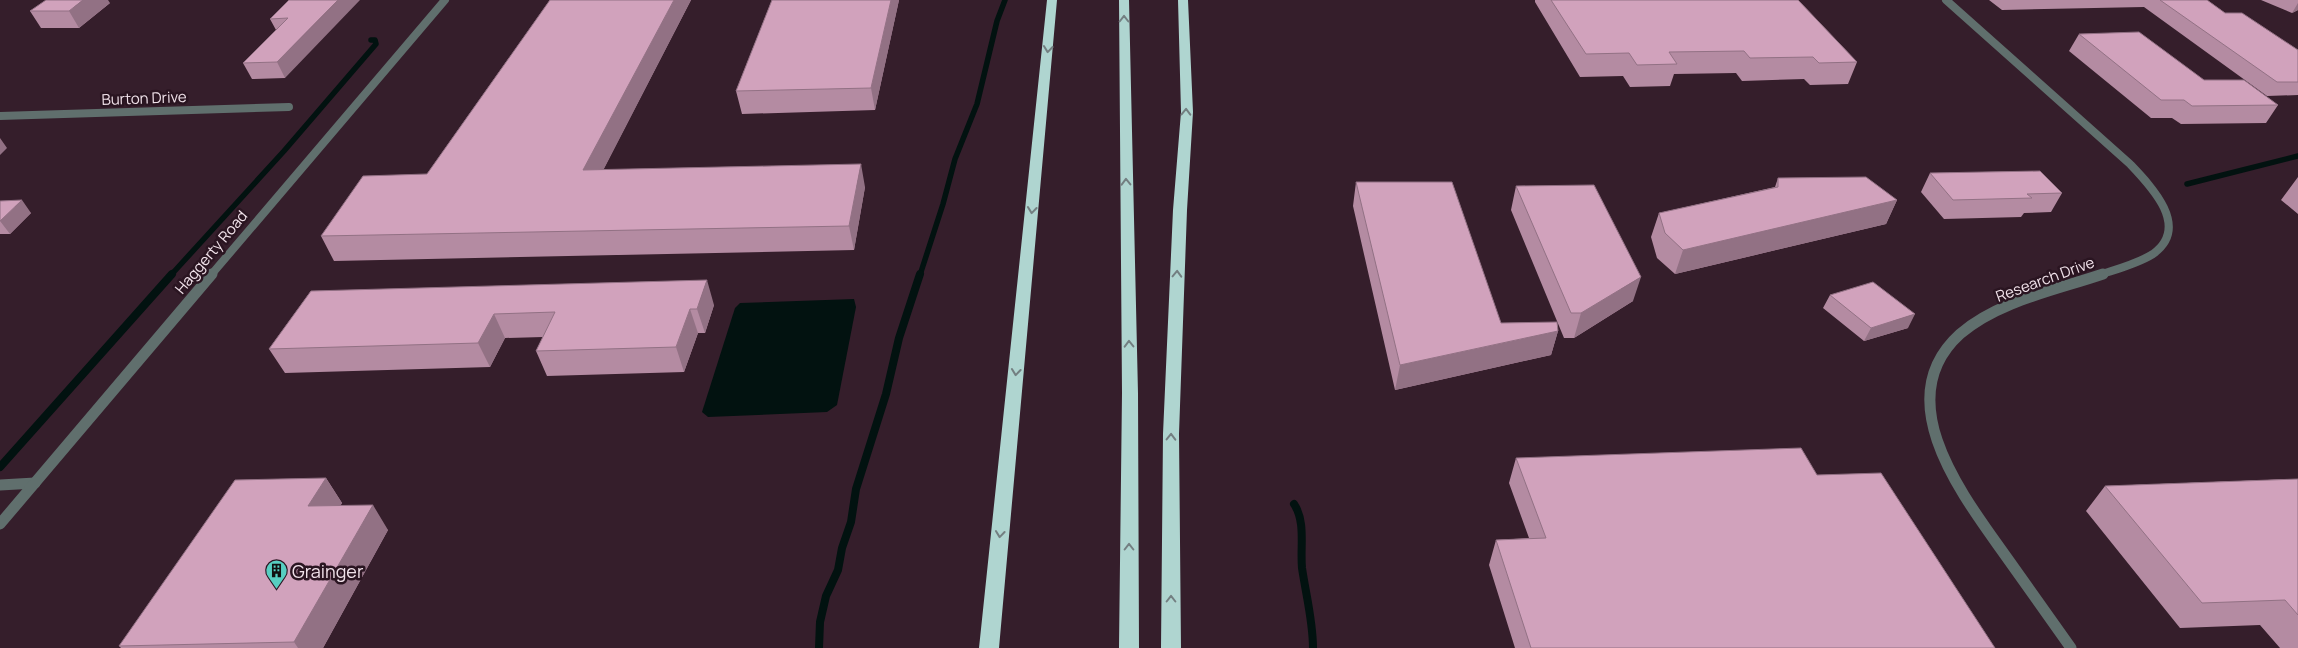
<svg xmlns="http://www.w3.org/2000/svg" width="2298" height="648" font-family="Manrope,sans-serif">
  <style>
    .water { fill: #021210 }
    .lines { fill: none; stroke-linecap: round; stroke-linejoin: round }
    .stream-far1 { stroke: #021210; stroke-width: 5.5 }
    .stream { stroke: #021210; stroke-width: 8 }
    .minor-far1 { stroke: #606f6d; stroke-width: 8 }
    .minor { stroke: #606f6d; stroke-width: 11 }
    .tertiary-far1 { stroke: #606f6d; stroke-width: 8 }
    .tertiary { stroke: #606f6d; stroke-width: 11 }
    .motorway { fill: #afd5d0; fill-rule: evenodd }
    .wall { fill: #b48ba2 }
    .shaded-wall { fill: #927184 }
    .building { fill: #d1a2bc; stroke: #927184 }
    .oneway { stroke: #737f81 }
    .labels { text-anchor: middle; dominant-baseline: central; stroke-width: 5; stroke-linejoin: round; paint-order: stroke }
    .street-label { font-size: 15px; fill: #f1e2ea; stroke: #2a1521 }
    .near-poi-label { font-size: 18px; fill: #f1e2ea; stroke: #2a1521; text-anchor: start }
  </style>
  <rect width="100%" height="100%" fill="#351e2b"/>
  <path class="water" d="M854,299L856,307L837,405L827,412L708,417L702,412L735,308L740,303Z"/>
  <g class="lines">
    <path class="stream-far1" d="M2187,184L2298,156
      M171,275L284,151L376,44L375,40H371
      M920,275L943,204L955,159L977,104L997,21L1005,0"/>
    <path class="stream" d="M0,467L172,274
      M1294,504C1306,522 1300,547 1302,568C1306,595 1313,621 1313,648
      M819,648L820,622L826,596L838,570L842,548L851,522L856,489L886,394L899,338L920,274"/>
    <path class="minor-far1" d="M1946,0L2130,164C2151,186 2191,227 2153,254C2137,264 2117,269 2099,275
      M0,116L289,107"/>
    <path class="minor" d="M0,485L35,483
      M2071,648C2049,617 2027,586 2005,555C1964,497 1887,400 1960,334C1998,301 2056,290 2103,274"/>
    <path class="tertiary-far1" d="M211,275L445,0"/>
    <path class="tertiary" d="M0,524L212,274"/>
    <path class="motorway" d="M1047,0H1057L999,648H979Z
      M1119,0H1129L1138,393L1139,648H1119L1122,393Z
      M1178,0H1188L1193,112L1187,210L1179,434L1181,648H1161L1163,434L1173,210L1181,112Z"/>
  </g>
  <path class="wall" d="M289,0L285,78L252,79L243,63L276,30L270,19Z
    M550,0H691L603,170L865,187L854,250L334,261L321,236L427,174Z
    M772,0H899L875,110L742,114L736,91Z
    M1535,0H1798L1857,62L1848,84L1810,85L1804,79L1742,81L1736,73L1674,74L1670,86L1630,87L1623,76L1580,77L1535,2Z
    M1989,0H2207L2225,13L2298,50V95L2267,96L2144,7L2002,10Z
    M2261,0H2298V10L2292,13Z
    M110,3L79,28H41L30,11Z
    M2079,34L2204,80L2278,105L2266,123L2181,124L2172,118H2151L2069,51Z
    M1930,173L2062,193L2051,212L2024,213L2021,217L1944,219L1921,192Z
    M2298,177V214L2281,200Z
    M1778,178L1897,200L1886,224L1675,274L1657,258L1651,237L1659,213L1775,187Z
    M1356,182L1501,323L1558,331L1551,355L1395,390L1353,206Z
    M1516,186L1633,301L1574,338H1564L1511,210Z
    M0,201L31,213L10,234H0Z
    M311,291L714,305L705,333H698L684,372L547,376L536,351L543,337L505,338L490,367L285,373L269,349Z
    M1830,295L1908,328L1864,341L1823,308Z
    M1516,458L1817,475L1995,648H1515L1489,565L1496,540L1529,538L1509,483Z
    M326,478L342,503L340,506L388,530L323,648H121L119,646Z
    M2298,479V648H2280L2260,625L2180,628L2086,511L2105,486Z"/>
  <path class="shaded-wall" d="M83,0H108L110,3L79,28L69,11Z
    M338,0H360L285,78L277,62Z
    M674,0H691L591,194L583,170Z
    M891,0H899L875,110L871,88Z
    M2298,3V10L2292,13Z
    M0,138L7,148L0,155Z
    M861,164L865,187L854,250L849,226Z
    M22,200L31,213L10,234L0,221Z
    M1897,200L1886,224L1675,274L1683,250Z
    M1641,277L1633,301L1574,338L1581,313Z
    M707,280L714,305L705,333L697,309Z
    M690,309L698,333L684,372L676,347Z
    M494,314L505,338L490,367L478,343Z
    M1915,314L1908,328L1864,341L1871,328Z
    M1558,331L1551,355L1395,390L1400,365Z
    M326,478L342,503L325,532L308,506Z
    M373,505L388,530L323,648H298L294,642Z"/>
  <path class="building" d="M46,0H83L69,11H30Z
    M289,0H338L277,62L243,63L288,18L270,19Z
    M550,0H674L583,170L861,164L849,226L321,236L363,176L427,174Z
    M772,0H891L871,88L736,91Z
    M1551,0H1798L1857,62L1819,63L1813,57L1750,58L1744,51L1669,52L1677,64L1637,65L1629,53L1586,54Z
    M2160,0H2207L2225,13H2242L2298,50V82H2277Z
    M2139,32L2204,80H2244L2278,105L2192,106L2184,100H2161L2079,34Z
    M2040,171L2062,193L2027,194L2032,198L1953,200L1930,173Z
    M1866,177L1897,200L1683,250L1665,233L1659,213L1778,187V178Z
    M1356,182H1452L1501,323L1557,322L1558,331L1400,365Z
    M1594,185L1641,277L1581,313H1571L1516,186Z
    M22,200L0,221V201Z
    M707,280L697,309H690L676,347L536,351L555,312L494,314L478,343L269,349L311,291Z
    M1873,282L1915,314L1871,328L1830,295Z
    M1801,448L1817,475L1881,473L1995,648H1531L1496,540L1546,538L1516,458Z
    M326,478L308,506L373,505L294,642L119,646L235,480Z
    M2298,479V615L2285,600L2202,603L2105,486Z"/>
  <defs><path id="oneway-chevron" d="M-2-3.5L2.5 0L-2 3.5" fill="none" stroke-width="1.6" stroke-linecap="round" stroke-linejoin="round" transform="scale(1.25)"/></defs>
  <g class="oneway">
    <use href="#oneway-chevron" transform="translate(1124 19) rotate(-90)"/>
    <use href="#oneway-chevron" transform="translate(1048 49) rotate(96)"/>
    <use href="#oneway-chevron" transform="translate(1186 112) rotate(-89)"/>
    <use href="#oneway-chevron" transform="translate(1126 182) rotate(-91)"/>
    <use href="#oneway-chevron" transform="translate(1032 210) rotate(96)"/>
    <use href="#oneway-chevron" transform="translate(1177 274) rotate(-88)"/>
    <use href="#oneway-chevron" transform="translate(1129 344) rotate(-91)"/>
    <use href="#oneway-chevron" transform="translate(1016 372) rotate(96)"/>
    <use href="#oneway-chevron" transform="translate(1171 437) rotate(-89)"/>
    <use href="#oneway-chevron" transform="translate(1000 534) rotate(96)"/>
    <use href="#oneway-chevron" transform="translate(1129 547) rotate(-90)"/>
    <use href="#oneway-chevron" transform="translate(1171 599) rotate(-90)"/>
  </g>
  <defs>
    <symbol id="building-pin" viewBox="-11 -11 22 30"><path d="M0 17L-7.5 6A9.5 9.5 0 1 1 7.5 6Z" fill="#57cec1" stroke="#2a1521"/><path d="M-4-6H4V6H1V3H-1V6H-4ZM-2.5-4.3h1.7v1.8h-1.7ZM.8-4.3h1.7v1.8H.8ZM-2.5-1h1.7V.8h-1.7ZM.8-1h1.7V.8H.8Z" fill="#111"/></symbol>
  </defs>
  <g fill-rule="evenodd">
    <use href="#building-pin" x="264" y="558" width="25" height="34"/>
  </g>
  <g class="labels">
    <g class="street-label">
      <text transform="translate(144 98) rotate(-2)">Burton Drive</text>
      <text transform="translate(211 252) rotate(-50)">Haggerty Road</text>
      <text transform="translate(2045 279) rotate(-20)">Research Drive</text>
    </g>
    <g class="near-poi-label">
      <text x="292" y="571">Grainger</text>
    </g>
  </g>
</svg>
